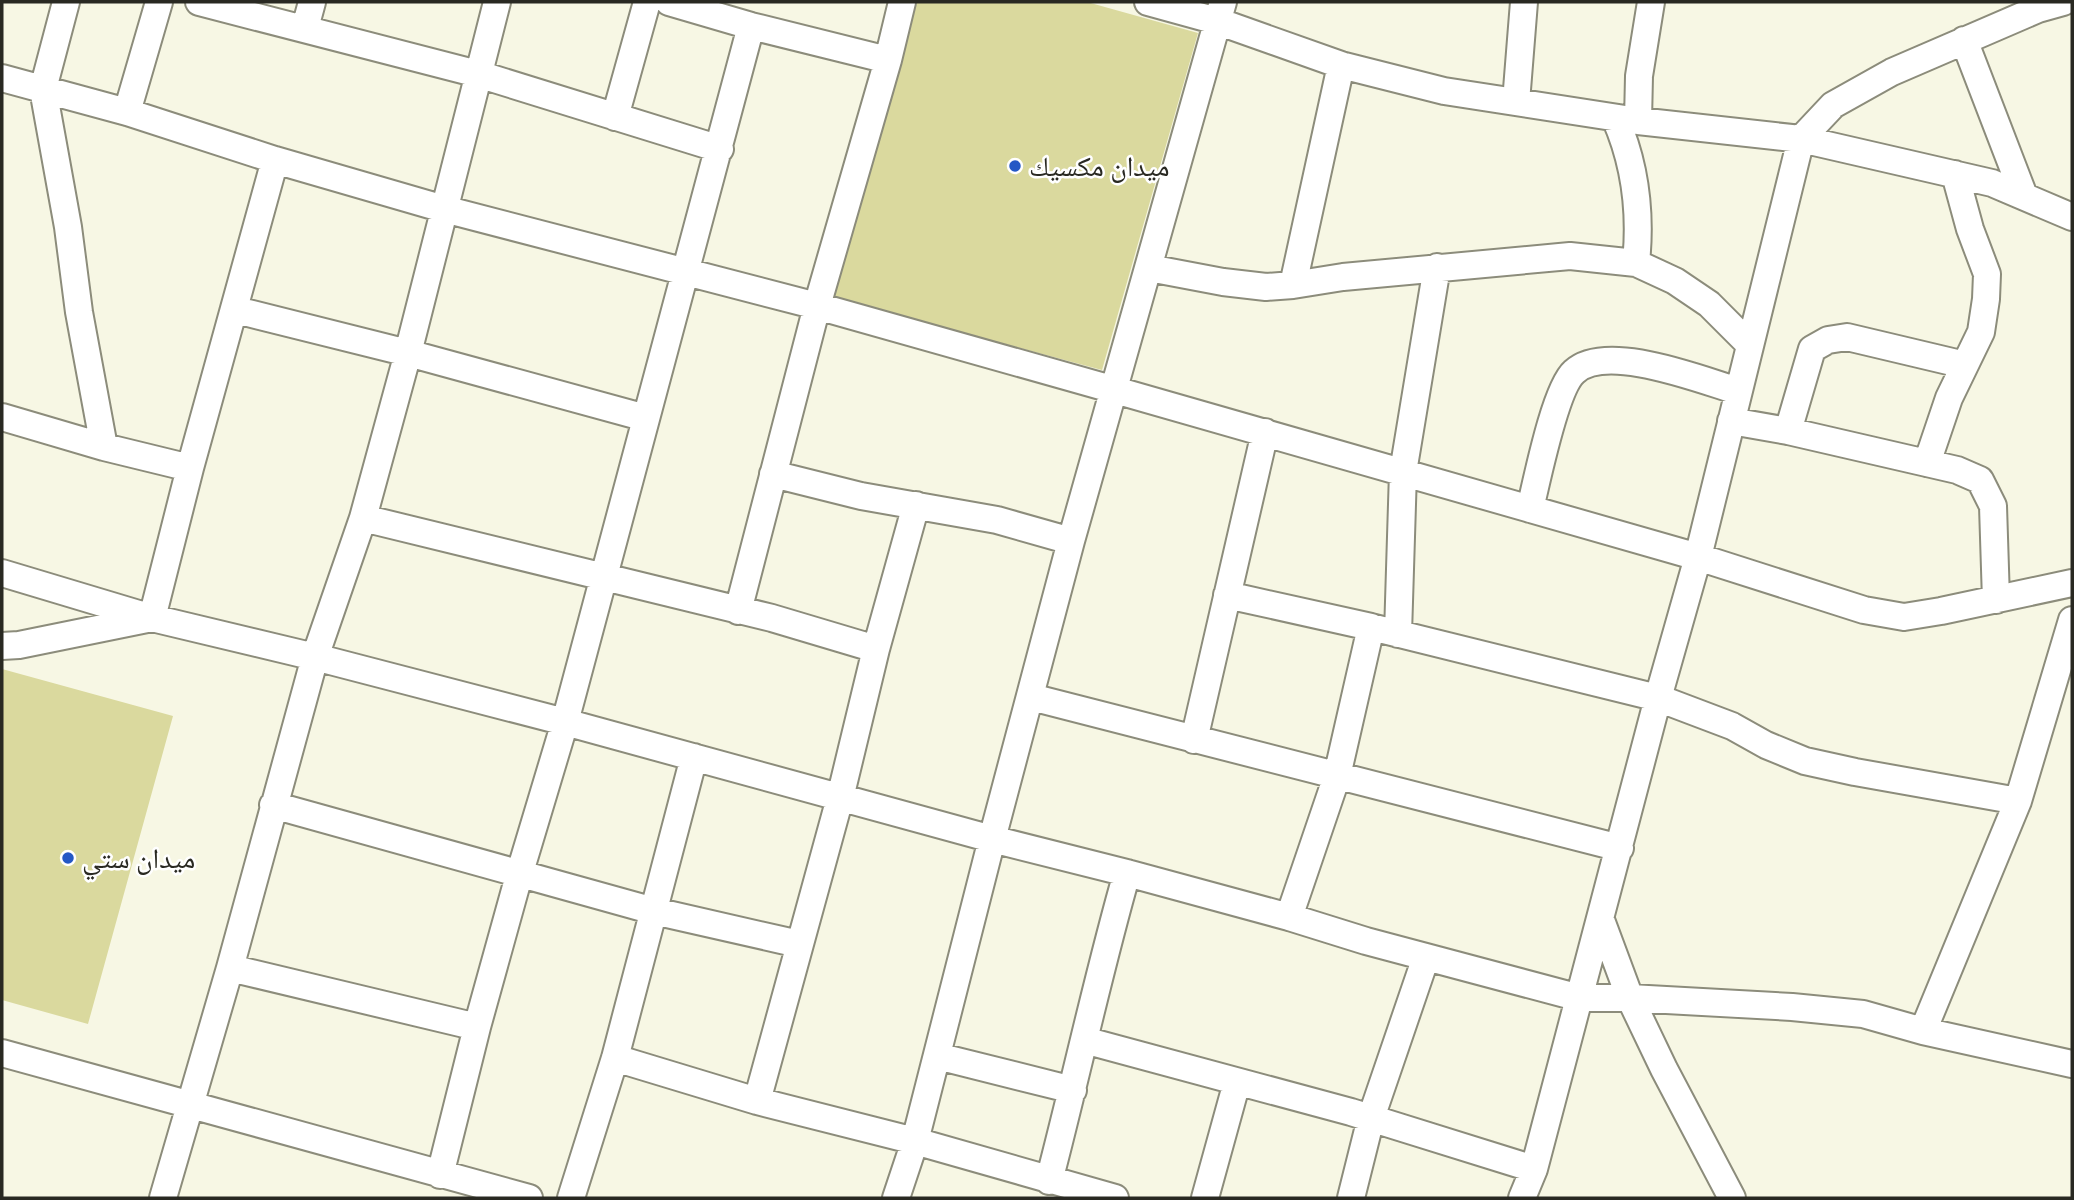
<svg xmlns="http://www.w3.org/2000/svg" width="2074" height="1200" font-family="'Zilla Slab','Noto Naskh Arabic',serif">
  <style>
    .green { fill: #dad99e }
    .lines { fill: none; stroke-linecap: round; stroke-linejoin: round }
    .minor-casing { stroke: #8c8c7b; stroke-width: 30 }
    .minor { stroke: #fff; stroke-width: 26 }
    .poi-dot { fill: #2458c5; stroke: #fff; stroke-width: 2.5 }
    .labels { text-anchor: middle; dominant-baseline: central; stroke-width: 5; stroke-linejoin: round; paint-order: stroke }
    .poi-label { font-size: 28px; fill: #292922; stroke: #fff; text-anchor: start }
  </style>
  <rect width="100%" height="100%" fill="#f7f7e4"/>
  <path class="green" d="M917,2H1087L1198,33L1102,370L833,298Z
    M2,669L173,716L88,1024L2,1000Z"/>
  <g class="lines">
    <defs>
      <path id="minor" d="M66,2L43,89L68,227L79,312L104,447
        M199,2L478,74L720,149
        M669,2L751,26L888,60
        M1148,2L1217,21L1341,65L1444,91L1638,121L1801,139L1992,183L2072,217
        M305,28L312,2
        M1964,40L2024,196
        M2,78L127,112L275,160L444,209L817,306L1115,390L1698,557L1864,610L1904,617L1941,611L2072,583
        M1516,102L1524,2
        M127,112L159,2
        M615,117L647,2
        M1615,118C1635,163 1641,214 1636,263
        M1638,121L1639,76L1651,2
        M1149,268L1223,282L1266,287L1293,285L1343,277L1570,256L1636,263L1675,281L1709,304L1750,345
        M1293,285L1341,65
        M236,310L408,353L646,418
        M2,417L104,447L190,468
        M1731,421L1788,431L1957,470L1980,480L1993,506L1996,600
        M1788,431L1812,349L1828,340L1847,337L1965,365
        M1927,463L1949,398L1981,332L1986,299L1987,274L1970,229L1955,174
        M773,474L861,496L997,520L1071,541
        M1530,509C1537,480 1555,389 1574,372C1606,342 1701,380 1738,391
        M363,518L772,618L876,649
        M2,573L152,618L315,657L565,722L992,839L1127,873L1289,917L1366,941L1580,998H1630L1792,1007L1863,1014L1923,1031L2072,1064
        M1227,595L1371,627L1658,698L1732,726L1766,745L1805,761L1855,772L2018,801
        M738,611L817,306L888,60L902,2
        M1398,634L1403,472L1437,267
        M2,646L19,645L152,618L190,468L275,160
        M1031,697L1620,848
        M1194,740L1265,432
        M273,805L654,911L799,944
        M1289,917L1337,776L1371,627
        M1601,920L1630,998L1664,1069L1732,1198
        M230,968L477,1027
        M1923,1031L2018,801L2072,620
        M1084,1040L1351,1112L1534,1169
        M2,1053L529,1198
        M937,1056L1073,1090
        M615,1058L757,1101L915,1141L1115,1198
        M757,1101L840,798L876,649L916,505
        M440,1175L477,1027L520,872L565,722L751,26
        M1049,1181C1076,1078 1098,974 1127,873
        M163,1198L230,968L315,657L363,518L408,353L497,2
        M571,1198L615,1058L694,757
        M896,1198L915,1141L992,839L1071,541L1223,2
        M1205,1198L1237,1082
        M1351,1198L1371,1118L1426,957
        M1522,1198L1534,1169L1658,698L1698,557L1801,139L1833,105L1892,72L2038,9L2063,2"/>
    </defs>
    <use href="#minor" class="minor-casing"/>
    <use href="#minor" class="minor"/>
  </g>
  <g class="poi-dot">
    <circle cx="1015" cy="166" r="7"/>
    <circle cx="68" cy="858" r="7"/>
  </g>
  <g class="labels">
    <g class="poi-label">
      <text x="1029" y="166">ميدان مكسيك</text>
      <text x="82" y="858">ميدان ستي</text>
    </g>
  </g>
  <rect width="2074" height="1200" fill="none" stroke="#292922" stroke-width="7"/>
</svg>
